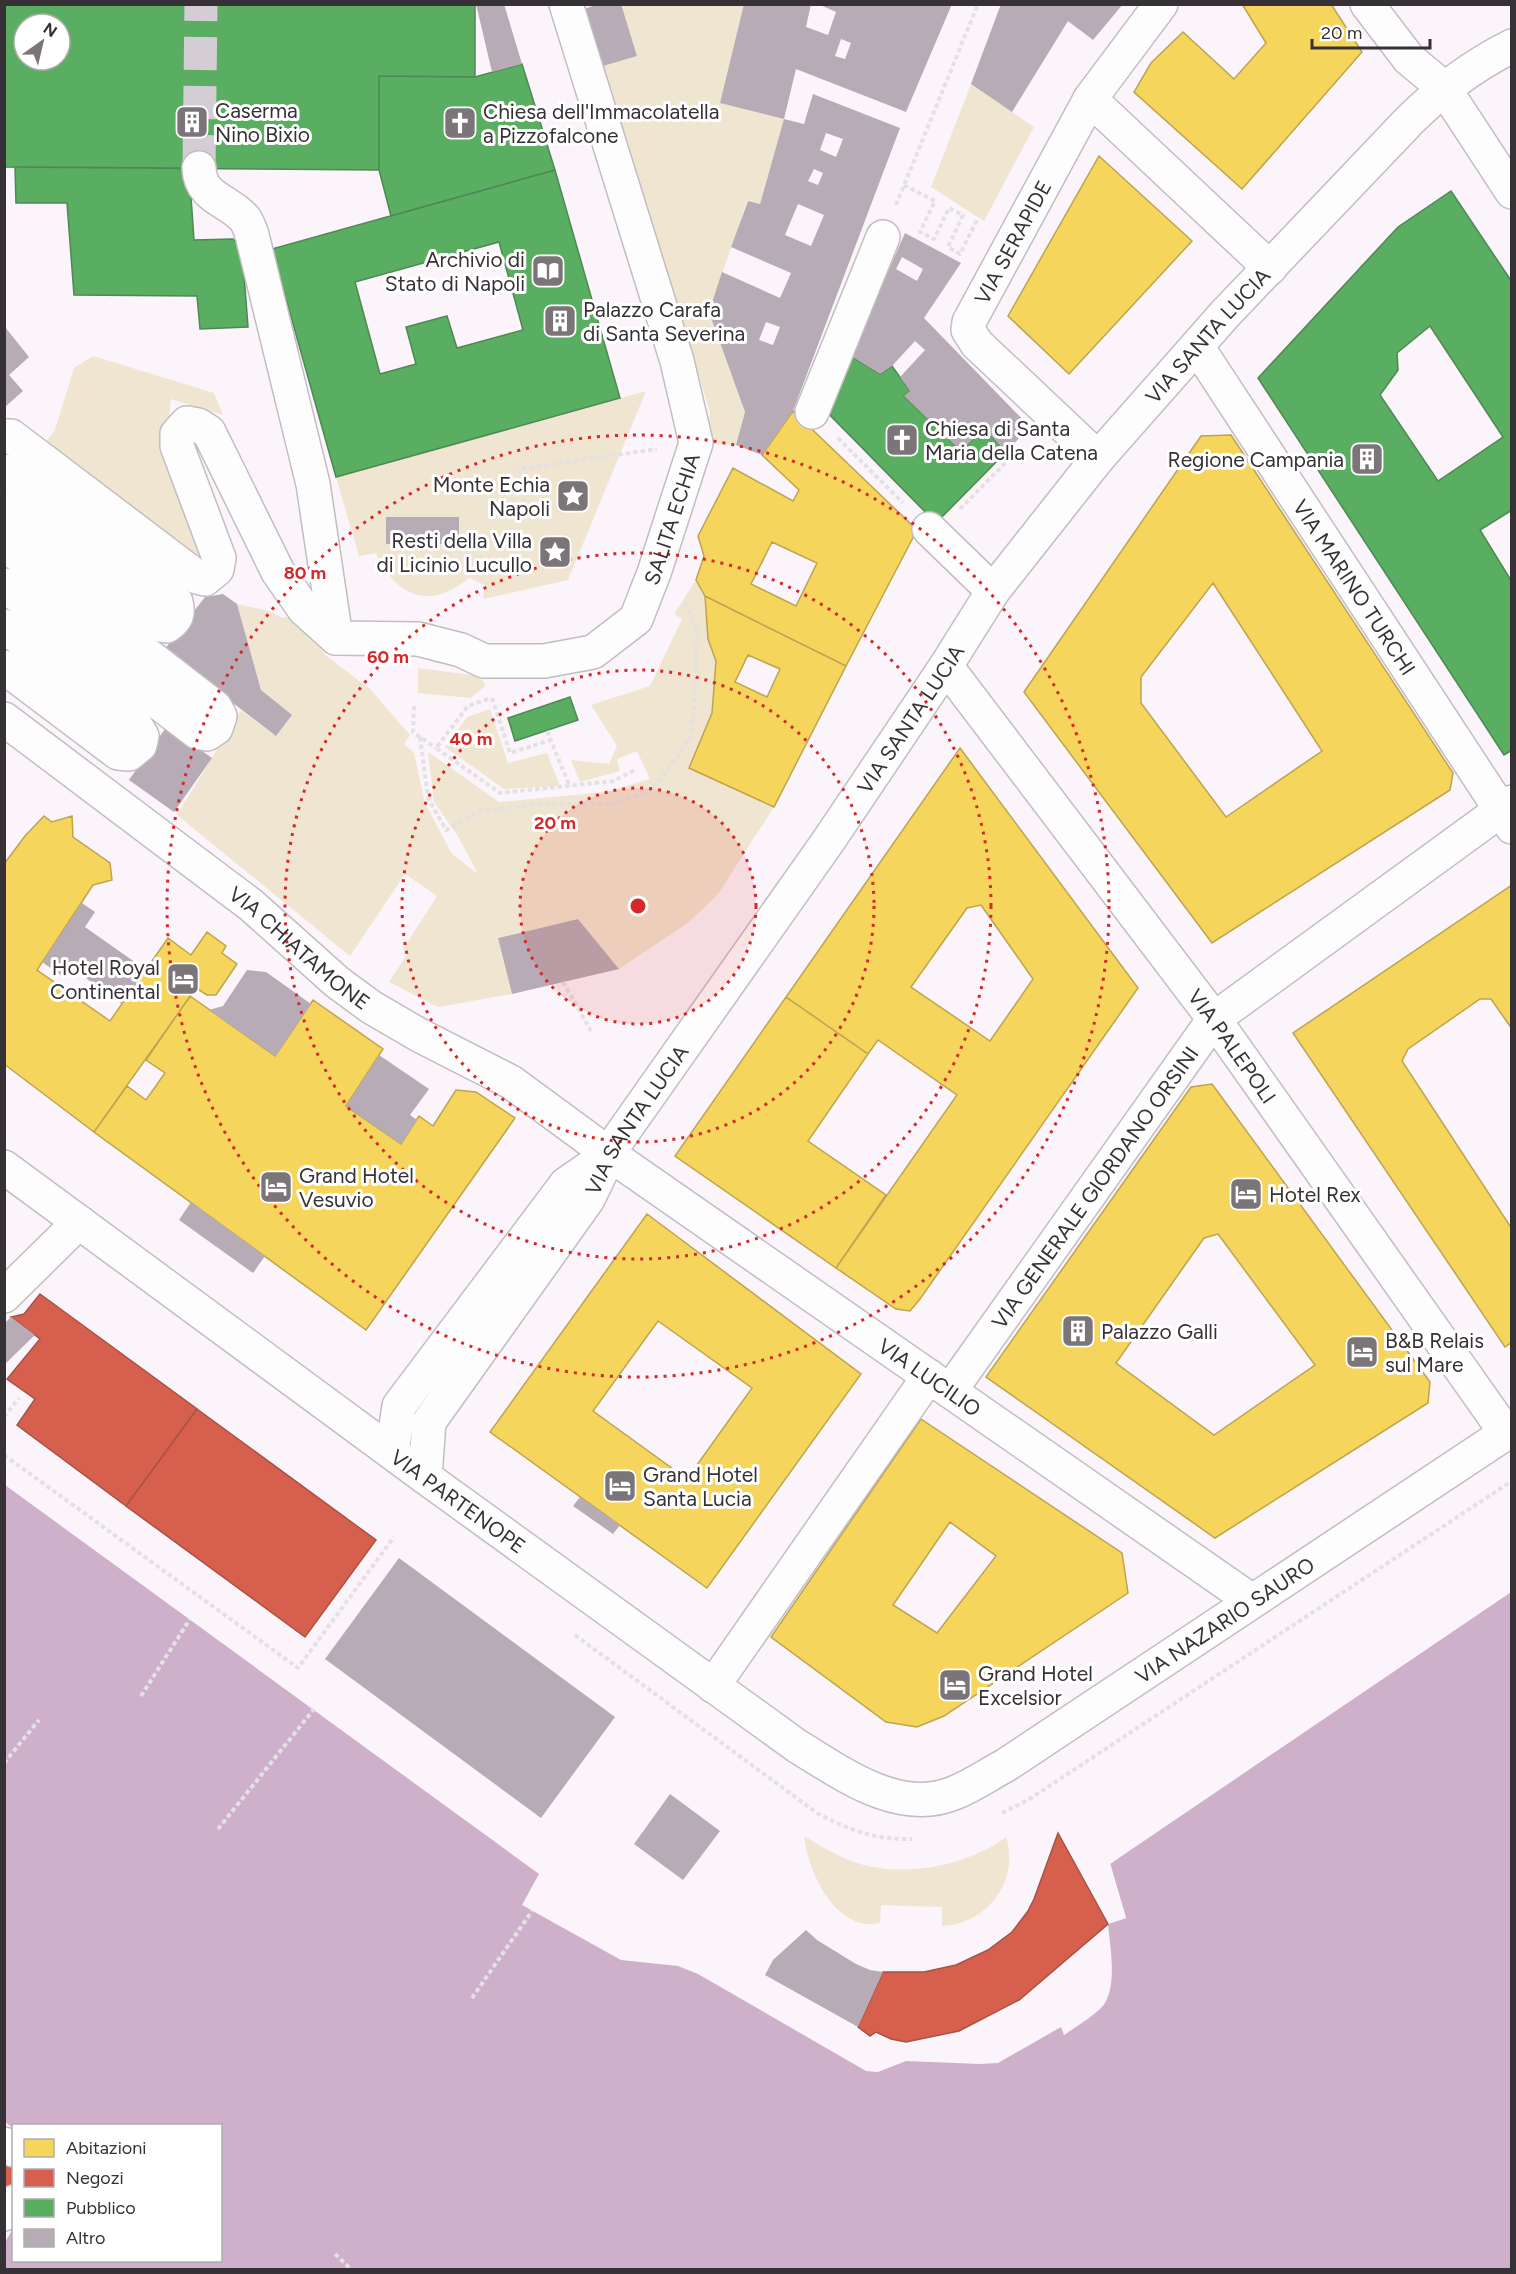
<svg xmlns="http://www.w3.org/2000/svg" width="1516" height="2274" font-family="Figtree,sans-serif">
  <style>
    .green { fill: #f0e5d0; fill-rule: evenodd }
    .water { fill: #ceb0ca }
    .pier { fill: #fbf4fa }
    .homes { fill: #f6d55c; stroke: #bca450; stroke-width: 1.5; fill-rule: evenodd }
    .shops { fill: #d6604d; stroke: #a65246; stroke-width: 1.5 }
    .public { fill: #5aae61; stroke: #4f8854; stroke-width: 1.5; fill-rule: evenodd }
    .building { fill: #b7acb5; fill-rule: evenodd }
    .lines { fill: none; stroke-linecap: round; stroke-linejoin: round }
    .minor-tunnel { stroke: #d4cdd3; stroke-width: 33; stroke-dasharray: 33 16; stroke-linecap: butt }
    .minor-casing { stroke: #c2bdc1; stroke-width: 36 }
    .path { stroke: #e4e1e4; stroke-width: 4; stroke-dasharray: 4.5 3; stroke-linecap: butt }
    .minor { stroke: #fefdfe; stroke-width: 33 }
    .ring { fill: none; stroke: #d62828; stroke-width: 3; stroke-dasharray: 3 6 }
    .labels { text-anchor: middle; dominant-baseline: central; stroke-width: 6; stroke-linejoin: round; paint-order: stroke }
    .poi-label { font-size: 21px; fill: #363135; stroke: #fff; text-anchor: start }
    .street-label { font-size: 21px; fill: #363135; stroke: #fff }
    .centre { fill: #d62828; stroke: #fff; stroke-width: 3 }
    .ring-label { font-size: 18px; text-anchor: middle; font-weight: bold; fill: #d62828; stroke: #fff; stroke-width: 6; stroke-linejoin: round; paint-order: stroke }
  </style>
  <rect width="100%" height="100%" fill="#fbf4fa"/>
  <path class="green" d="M621,5H744L720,103L784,119L760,204L747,201L709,312L745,412L736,445L707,444L710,412L603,66L637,55Z
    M971,84L1034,127L984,221L931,187Z
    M93,356L214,393L223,415L171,399L165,452L207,558L198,559L45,443L55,430L74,368Z
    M646,391L568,580L483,599L485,585L469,578C429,611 397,597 376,553L359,556L336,477ZM386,517H459V543L386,544Z
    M696,580L705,596L708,639L716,661L712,713L689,768L774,807L718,894L689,922L619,969L578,919L498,938L512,994L438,1007L389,982L408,953L403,949L437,896L405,874L350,956L177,815L241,710L276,736L291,716L261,690L237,604L269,611L281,617L300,618L325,655L370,689L410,735L404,744L414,753L425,803L452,854L478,874L459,838L434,802L428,752L499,802L606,792L650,779L637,751L617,759L620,771L580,782L571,760L609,764L617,746L591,705L650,686L682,619L674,614Z
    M418,668L479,676L486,685L471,698L418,693Z
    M490,709L508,763L547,753L560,786L504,789L445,747L467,717Z
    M804,1836C825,1849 848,1862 872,1867C916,1875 970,1864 1006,1837C1020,1881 987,1924 942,1926V1907L881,1905L880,1923C836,1933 808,1872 804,1836Z"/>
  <path class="water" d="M5,1485L539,1874L522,1905L621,1960L678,1966L698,1974L866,2071L878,2072L906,2061L980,2064L998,2063L1061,2027L1064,2035C1073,2029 1100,2012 1105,2003C1117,1983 1110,1946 1108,1924L1126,1918L1110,1864L1511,1592V2269L5,2270V2242L13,2229L14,2260H220V2126H14L13,2128L5,2122Z"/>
  <path class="pier" d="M1512,1589L1511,1592L1110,1863L1126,1918L1108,1924L1106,1921L1122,1916L1107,1864L1108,1861Z"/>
  <path class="homes" d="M1242,4H1331L1362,52L1242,189L1134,92L1151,63L1183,32L1234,79L1266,43Z
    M1099,156L1192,241L1069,374L1008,316Z
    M793,411L917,530L846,666L705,596L696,580L704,556L698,536L733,468L793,501L799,490L762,455ZM772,542L817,563L796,606L751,584Z
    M1231,435L1453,773L1450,790L1212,943L1024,692L1201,436ZM1213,583L1322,751L1226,817L1141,703V677Z
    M705,596L846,666L774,807L689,768L712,713L716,661L708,639ZM748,655L780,669L767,697L735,682Z
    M960,748L1138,988L920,1299L910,1311L896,1309L836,1268L957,1095L878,1040L868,1054L786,997ZM981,905L1033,979L990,1041L911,987L967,908Z
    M44,816L52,822L72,816L73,837L110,863L112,880L93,885L37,970L110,1021L168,938L191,955L207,932L226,946L222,953L237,964L216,995H207L196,988L94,1132L4,1064V864L25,836Z
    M1512,885V1029L1491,999H1480L1408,1049L1402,1061L1512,1229V1342L1505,1347L1293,1033Z
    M190,996L275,1056L313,1000L383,1049L346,1106L401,1144L419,1116L433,1126L456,1090L476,1092L515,1118L366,1330L94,1132L127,1086L146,1100L165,1073L146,1060Z
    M786,997L868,1054L808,1141L886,1195L836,1268L675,1156Z
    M1212,1084L1430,1382L1428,1403L1215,1538L986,1377L1191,1087ZM1218,1234L1315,1365L1214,1435L1116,1363L1204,1238Z
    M647,1214L861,1374L707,1588L490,1432ZM658,1321L752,1388L687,1479L593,1411Z
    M921,1419L1122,1553L1128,1593L944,1716L917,1727L886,1722L771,1637ZM950,1522L996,1556L937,1633L893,1605Z"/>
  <path class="shops" d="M40,1294L197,1409L126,1506L17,1425L35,1399L7,1379L40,1339L11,1317L24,1314Z
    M197,1409L376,1540L305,1637L126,1506Z
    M1058,1833L1108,1924L1019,2000L959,2031L906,2042L891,2039L876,2032L870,2036L858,2027L883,1972H924L956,1965L988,1950L1012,1932L1028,1911L1034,1899Z
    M4,2158L14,2164V2186L4,2198Z"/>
  <path class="public" d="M4,4H475V77L379,76V170L4,167ZM24,24H60V60H24Z
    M522,64L555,170L391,216L379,170V76L475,77Z
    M15,167L189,168L194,240L233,239L242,248L248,327L200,329L197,296L74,295L67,203H16Z
    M555,170L620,398L336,477L272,249ZM499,242L523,330L457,348L447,316L406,327L416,364L380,374L355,282Z
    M1451,191L1512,282V510L1480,530L1512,582V750L1504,755L1258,378L1398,227ZM1430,326L1503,437L1438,481L1380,395L1398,370L1397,353Z
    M846,353L880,374L892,366L910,391L904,396L961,451L984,428L1006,452L936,523L821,406Z
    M570,697L578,720L515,741L508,718Z"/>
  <path class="building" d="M476,4H504L522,64L492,72Z
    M599,4H621L637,56L603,66L584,9Z
    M744,4H811L806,27L828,35L836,12L818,4H952L906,112L796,69L784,119L720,103ZM841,39L851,43L845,59L835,56Z
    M1001,4H1123L1093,40L1068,21L1012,112L971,84Z
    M813,94L900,128L793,411L762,455L736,445L745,412L709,312L722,272L780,298L791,273L731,247L748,201L760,204L784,119L804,124ZM826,133L843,139L836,157L820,150ZM814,169L823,173L818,185L808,181ZM798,204L824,215L811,246L785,235ZM766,322L780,327L773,345L759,340Z
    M905,233L961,263L924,318L1030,427L1006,452L984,428L961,451L904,396L910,391L900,377L925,350L915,341L892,366L880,374L846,353L869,315ZM902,257L923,269L917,281L896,269Z
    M5,327L29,357L9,375L23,391L5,407Z
    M386,517H459V544H386Z
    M223,594L237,604L261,690L292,715L276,736L164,650L205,597Z
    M167,726L212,758L174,812L129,780Z
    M82,903L95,912L85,927L146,970L122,1004L69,966L62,976L42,962Z
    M578,919L619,969L512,994L498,938Z
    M247,970L266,972L311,1004L275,1056L209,1010L223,1006Z
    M379,1055L429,1089L410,1115L417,1120L401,1144L346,1106Z
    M191,1202L265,1256L253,1273L179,1220Z
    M11,1317L35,1335L4,1365V1324Z
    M580,1497L620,1525L613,1534L573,1506Z
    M399,1558L615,1717L541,1818L325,1659Z
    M670,1794L720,1831L683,1880L634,1844Z
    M806,1930L817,1940L856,1964L870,1970L883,1972L858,2027L765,1975L773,1960Z"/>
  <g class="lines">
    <path class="minor-tunnel" d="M199,168L201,4"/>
    <defs>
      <g id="minor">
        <path d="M1367,4L1409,59L1444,88L1512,192"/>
        <path d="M1090,99L1270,268"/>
        <path d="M199,168C200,198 228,200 244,218C248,222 250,230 252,235L313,484L336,638"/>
        <path id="s1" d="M1198,348L1512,827"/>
        <path d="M812,412L883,237"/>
        <path id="s2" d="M4,436H11L197,577L205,579L217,569L219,558L177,446V434L187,423L198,425L209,432L278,572L304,609L336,638L418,639L461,650L484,661H544L593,652L636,619L654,573L696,443L677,361L566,4"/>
        <path id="s3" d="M1098,458L977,344L968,330L969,322L1090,99L1161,4"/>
        <path d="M4,471L176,602C179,614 177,619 167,626L159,625L4,510"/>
        <path d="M929,529L993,591"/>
        <path d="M4,544L215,707L220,716L216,728L207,734L197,732L4,585"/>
        <path d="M4,626L136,726L142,736L140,745L129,754L118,753L4,667"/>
        <path id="s4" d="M946,666L1214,1019L1506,1433"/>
        <path id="s5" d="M4,719L251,905L337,982L371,1007L419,1035L511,1082L609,1154L1252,1601"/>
        <path id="s6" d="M4,1167L425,1477L797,1746C842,1773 898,1816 954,1793C972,1786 989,1774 1006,1765L1512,1429"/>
        <path d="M4,1296L79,1222"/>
        <path id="s7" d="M950,1391L1214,1019L1512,802"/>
        <path d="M392,1452L399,1406L566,1184L608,1155"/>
        <path id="s8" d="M425,1477L429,1422L588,1199L614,1145L829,840L946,666L993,591L1098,458L1225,314L1409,121C1440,90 1472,66 1512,46"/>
        <path d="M713,1686L929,1376"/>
        <path d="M4,2144L14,2150"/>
        <path d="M4,2214L14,2202"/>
      </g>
    </defs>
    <use href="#minor" class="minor-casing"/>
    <path class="path" d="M904,185L935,201L920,232L934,239L949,208L963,215L948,247L960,254L976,222L980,224
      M896,205L978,4
      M838,438L903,503
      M960,509L1010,458
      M527,518L519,469L657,449
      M492,698L510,753L551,740
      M488,699L468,706L436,748L500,793L614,781L635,770
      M414,706L413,732L436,748
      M547,731L570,787
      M420,737L428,798L446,830L480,811L529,805L613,804L653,789L691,737L695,697L697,627L683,601
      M563,982L591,1031
      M4,1417L19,1398
      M4,1455L298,1668L394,1537
      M575,1635L817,1813C848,1830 876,1840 912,1839
      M141,1696L190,1619
      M4,1763L39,1720
      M1002,1813L1028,1800L1512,1481
      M218,1829L314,1709
      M472,1998L532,1911
      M335,2254L352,2270"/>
    <use href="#minor" class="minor"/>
  </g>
  <circle cx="638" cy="906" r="118" fill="#d62828" fill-opacity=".12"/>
  <g class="ring">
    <circle cx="638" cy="906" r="118"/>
    <circle cx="638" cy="906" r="236"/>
    <circle cx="638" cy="906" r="353"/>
    <circle cx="638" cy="906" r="471"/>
  </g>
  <defs>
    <symbol id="building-square" viewBox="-11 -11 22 22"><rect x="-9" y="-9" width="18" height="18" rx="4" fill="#7b757a" stroke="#fff"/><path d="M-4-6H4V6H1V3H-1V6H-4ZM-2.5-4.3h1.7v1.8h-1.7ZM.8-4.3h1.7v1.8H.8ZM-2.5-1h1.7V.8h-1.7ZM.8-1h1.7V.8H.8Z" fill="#fff"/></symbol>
    <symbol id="church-square" viewBox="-11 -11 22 22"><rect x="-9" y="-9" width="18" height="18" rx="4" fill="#7b757a" stroke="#fff"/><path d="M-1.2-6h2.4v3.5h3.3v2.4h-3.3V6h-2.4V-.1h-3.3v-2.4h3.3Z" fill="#fff"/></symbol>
    <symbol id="library-square" viewBox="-11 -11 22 22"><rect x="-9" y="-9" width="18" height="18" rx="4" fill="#7b757a" stroke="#fff"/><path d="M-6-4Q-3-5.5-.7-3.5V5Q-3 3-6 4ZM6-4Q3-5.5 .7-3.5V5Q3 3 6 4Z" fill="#fff"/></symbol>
    <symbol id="sight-square" viewBox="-11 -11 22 22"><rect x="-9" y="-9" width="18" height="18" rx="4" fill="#7b757a" stroke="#fff"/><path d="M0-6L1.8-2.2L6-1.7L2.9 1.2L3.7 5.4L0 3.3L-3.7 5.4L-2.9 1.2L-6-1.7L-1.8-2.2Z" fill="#fff"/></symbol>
    <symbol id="hotel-square" viewBox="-11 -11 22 22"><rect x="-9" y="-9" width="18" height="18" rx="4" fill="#7b757a" stroke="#fff"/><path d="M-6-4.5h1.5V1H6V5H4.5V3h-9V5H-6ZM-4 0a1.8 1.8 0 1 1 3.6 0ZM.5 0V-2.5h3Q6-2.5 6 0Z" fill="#fff"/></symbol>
  </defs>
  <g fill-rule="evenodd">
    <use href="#building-square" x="173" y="103" width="38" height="38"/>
    <use href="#church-square" x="441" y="104" width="38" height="38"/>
    <use href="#library-square" x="529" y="252" width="38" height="38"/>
    <use href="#building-square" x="541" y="302" width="38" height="38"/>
    <use href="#church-square" x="883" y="421" width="38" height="38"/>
    <use href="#building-square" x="1348" y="440" width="38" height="38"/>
    <use href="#sight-square" x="554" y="477" width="38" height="38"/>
    <use href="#sight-square" x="536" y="533" width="38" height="38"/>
    <use href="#hotel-square" x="164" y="960" width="38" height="38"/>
    <use href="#hotel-square" x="257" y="1168" width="38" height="38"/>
    <use href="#hotel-square" x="1227" y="1175" width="38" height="38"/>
    <use href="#building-square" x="1059" y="1312" width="38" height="38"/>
    <use href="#hotel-square" x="1343" y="1333" width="38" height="38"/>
    <use href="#hotel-square" x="601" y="1467" width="38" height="38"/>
    <use href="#hotel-square" x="936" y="1666" width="38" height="38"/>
  </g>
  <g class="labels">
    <g class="poi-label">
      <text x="215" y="110">Caserma<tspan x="215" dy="24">Nino Bixio</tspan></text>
      <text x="483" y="111">Chiesa dell'Immacolatella<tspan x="483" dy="24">a Pizzofalcone</tspan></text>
      <text x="525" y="259" text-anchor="end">Archivio di<tspan x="525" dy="24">Stato di Napoli</tspan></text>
      <text x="583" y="309">Palazzo Carafa<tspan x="583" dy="24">di Santa Severina</tspan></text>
      <text x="925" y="428">Chiesa di Santa<tspan x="925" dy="24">Maria della Catena</tspan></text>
      <text x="1344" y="459" text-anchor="end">Regione Campania</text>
      <text x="550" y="484" text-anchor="end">Monte Echia<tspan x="550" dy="24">Napoli</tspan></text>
      <text x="532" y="540" text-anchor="end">Resti della Villa<tspan x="532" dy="24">di Licinio Lucullo</tspan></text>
      <text x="160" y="967" text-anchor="end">Hotel Royal<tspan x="160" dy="24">Continental</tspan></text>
      <text x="299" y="1175">Grand Hotel<tspan x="299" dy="24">Vesuvio</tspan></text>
      <text x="1269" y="1194">Hotel Rex</text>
      <text x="1101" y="1331">Palazzo Galli</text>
      <text x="1385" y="1340">B&amp;B Relais<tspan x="1385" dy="24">sul Mare</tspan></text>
      <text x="643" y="1474">Grand Hotel<tspan x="643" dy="24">Santa Lucia</tspan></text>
      <text x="978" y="1673">Grand Hotel<tspan x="978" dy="24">Excelsior</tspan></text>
    </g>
    <g class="street-label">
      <text stroke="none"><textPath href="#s3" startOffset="282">VIA SERAPIDE</textPath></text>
      <text stroke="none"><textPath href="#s8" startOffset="1394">VIA SANTA LUCIA</textPath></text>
      <text stroke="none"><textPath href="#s2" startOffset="1113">SALITA ECHIA</textPath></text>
      <text stroke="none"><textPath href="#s1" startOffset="286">VIA MARINO TURCHI</textPath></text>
      <text stroke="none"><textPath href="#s8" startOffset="908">VIA SANTA LUCIA</textPath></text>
      <text stroke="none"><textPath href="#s5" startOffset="374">VIA CHIATAMONE</textPath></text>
      <text stroke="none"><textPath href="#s4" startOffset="476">VIA PALEPOLI</textPath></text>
      <text stroke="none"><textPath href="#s8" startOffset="422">VIA SANTA LUCIA</textPath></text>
      <text stroke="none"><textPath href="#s7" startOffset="250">VIA GENERALE GIORDANO ORSINI</textPath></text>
      <text stroke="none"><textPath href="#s5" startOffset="1138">VIA LUCILIO</textPath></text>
      <text stroke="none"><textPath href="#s6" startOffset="564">VIA PARTENOPE</textPath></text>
      <text stroke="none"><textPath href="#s6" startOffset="1474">VIA NAZARIO SAURO</textPath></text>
    </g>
  </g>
  <circle cx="638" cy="906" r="9" class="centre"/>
  <g class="ring-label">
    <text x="305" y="579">80 m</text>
    <text x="388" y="663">60 m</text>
    <text x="471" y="745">40 m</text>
    <text x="555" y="829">20 m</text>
  </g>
  <rect width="1516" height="2274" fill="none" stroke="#363135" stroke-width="12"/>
  <rect x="12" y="2124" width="210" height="138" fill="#ffffff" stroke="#afadae" stroke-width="1.5"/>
  <rect x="24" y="2139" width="30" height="18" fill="#f6d55c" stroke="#afadae" stroke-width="1.5"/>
  <text x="66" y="2154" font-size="18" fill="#363135">Abitazioni</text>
  <rect x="24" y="2169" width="30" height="18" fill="#d6604d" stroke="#afadae" stroke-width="1.5"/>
  <text x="66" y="2184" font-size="18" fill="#363135">Negozi</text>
  <rect x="24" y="2199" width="30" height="18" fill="#5aae61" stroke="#afadae" stroke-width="1.5"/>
  <text x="66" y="2214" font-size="18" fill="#363135">Pubblico</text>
  <rect x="24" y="2229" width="30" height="18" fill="#b7acb5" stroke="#afadae" stroke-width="1.5"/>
  <text x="66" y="2244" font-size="18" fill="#363135">Altro</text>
  <g transform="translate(42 42) rotate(34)"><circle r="28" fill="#ffffff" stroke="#afadae" stroke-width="1.5"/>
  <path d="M0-4.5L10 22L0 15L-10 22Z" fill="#7b757a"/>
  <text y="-9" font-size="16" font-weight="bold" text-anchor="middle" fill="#363135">N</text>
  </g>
  <path d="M1312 39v9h118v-9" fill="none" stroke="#363135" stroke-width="3"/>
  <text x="1321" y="39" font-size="18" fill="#363135" stroke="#ffffff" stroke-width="4.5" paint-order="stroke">20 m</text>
</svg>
